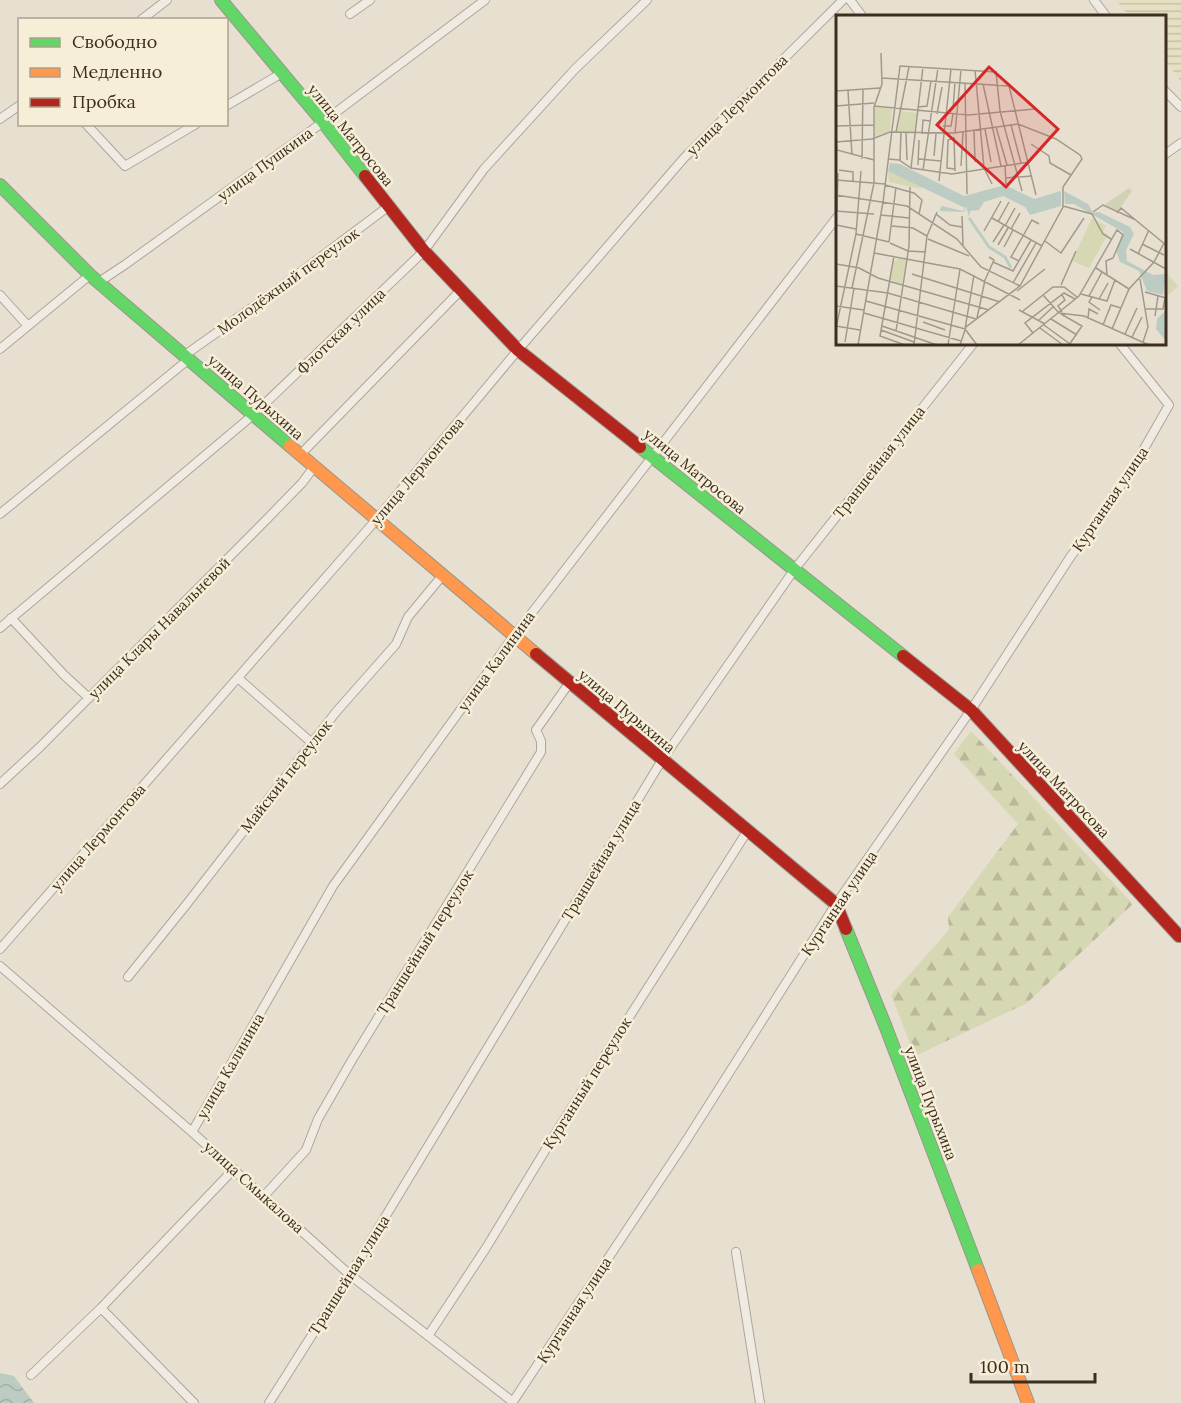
<svg xmlns="http://www.w3.org/2000/svg" width="1181" height="1403" font-family="Lora,serif">
  <style>
    .farmland { fill: url(#farmland-rules) }
    .grass { fill: url(#grass-tufts) }
    .forest { fill: url(#forest-firs) }
    .water { fill: url(#water-waves) }
    .lines { fill: none; stroke-linecap: round; stroke-linejoin: round }
    .street-casing { stroke: #ada599; stroke-width: 10 }
    .fast-casing { stroke: #9c958a; stroke-width: 14 }
    .slow-casing { stroke: #9c958a; stroke-width: 14 }
    .jam-casing { stroke: #9c958a; stroke-width: 14 }
    .street { stroke: #efebe3; stroke-width: 8 }
    .fast { stroke: #63d668; stroke-width: 12 }
    .slow { stroke: #ff974d; stroke-width: 12 }
    .jam { stroke: #b3261e; stroke-width: 12 }
    .labels { text-anchor: middle; dominant-baseline: central; stroke-width: 5; stroke-linejoin: round; paint-order: stroke }
    .street-label { font-size: 15px; fill: #3d2e20; stroke: #f7eed8 }
    .inset-river { fill: none; stroke: #bcccc2; stroke-width: 3 }
    .inset-road { fill: none; stroke: #a3998a; stroke-width: 1.5 }
    .view { fill: #d62828; fill-opacity: 0.15; stroke: #d62828; stroke-width: 3 }
    .inset-edge { fill: none; stroke: #3d2e20; stroke-width: 3 }
  </style>
  <defs>
    <pattern id="farmland-rules" width="6" height="5" patternUnits="userSpaceOnUse" patternTransform="scale(1.5)"><rect width="6" height="5" fill="#e6dfc2"/><path d="M0 2.5h6" fill="none" stroke="#c6c0a6"/></pattern>
    <pattern id="grass-tufts" width="24" height="20" patternUnits="userSpaceOnUse" patternTransform="scale(1.5)"><rect width="24" height="20" fill="#d6d7b3"/><path d="M3 7l-1-3M5 7V3M7 7l1-3M15 17l-1-3M17 17v-4M19 17l1-3" fill="none" stroke="#b9b99a"/></pattern>
    <pattern id="forest-firs" width="22" height="20" patternUnits="userSpaceOnUse" patternTransform="scale(1.5)"><rect width="22" height="20" fill="#d6d7b3"/><path d="M5 1l3.5 6h-7zM16 11l3.5 6h-7z" fill="#b9b99a"/></pattern>
    <pattern id="water-waves" width="16" height="10" patternUnits="userSpaceOnUse" patternTransform="scale(1.5)"><rect width="16" height="10" fill="#bcccc2"/><path d="M0 5q4-4 8 0t8 0" fill="none" stroke="#a2b0a6"/></pattern>
  </defs>
  <rect width="100%" height="100%" fill="#e7e0d1"/>
  <path class="farmland" d="M1116,0H1181V81L1165,61L1164,16H1129Z"/>
  <path class="grass" d="M1164,270L1178,286L1165,298H1164Z"/>
  <path class="forest" d="M971,731L1133,904L1027,1003L915,1056L891,995L949,930L948,917L1018,824L954,754Z"/>
  <path class="water" d="M0,1373L14,1376L34,1403H0Z"/>
  <g class="lines">
    <defs>
      <path id="street" d="M850,0L862,16
        M1094,0L1106,16
        M350,14L370,0
        M141,20L167,0
        M1164,90L1181,107
        M226,106L282,73
        M0,119L20,105
        M86,124L125,166L196,124
        M1164,155L1181,143
        M99,282L126,264L323,122L485,0
        M0,295L28,326
        M0,349L90,275
        M185,355L274,292L389,206
        M300,455L461,290
        M0,514L189,359
        M11,618L64,675L89,698
        M0,628L253,415L424,251L484,169L575,69L647,0
        M238,678L312,743
        M0,784L40,747L267,519L302,483L314,467
        M0,949L376,520L518,350L684,158L843,0
        M0,966L192,1132L350,1275L513,1402
        M128,977L186,905L336,712L396,644L408,617L442,576
        M192,1132L333,886L514,636L838,216
        M264,1196L306,1150L318,1119L352,1060L541,752V741L536,730L570,682
        M736,1252L760,1403
        M101,1308L194,1403
        M428,1336L486,1248L560,1126L748,830
        M31,1375L101,1308L234,1169
        M269,1403L350,1275L662,760L794,570L973,344
        M512,1403L684,1144L836,904L971,710L1071,556L1097,521L1137,461L1169,405L1120,344"/>
      <path id="fast" d="M221,0L323,122L365,176
        M0,185L90,275L290,446
        M640,447L903,656
        M846,929L885,1025L978,1270"/>
      <path id="slow" d="M290,446L536,654
        M978,1270L1028,1403"/>
      <path id="jam" d="M365,176L424,251L518,350L640,447
        M536,654L836,904L846,929
        M903,656L971,710L1179,936"/>
    </defs>
    <use href="#street" class="street-casing"/>
    <use href="#fast" class="fast-casing"/>
    <use href="#slow" class="slow-casing"/>
    <use href="#jam" class="jam-casing"/>
    <use href="#street" class="street"/>
    <use href="#fast" class="fast"/>
    <use href="#slow" class="slow"/>
    <use href="#jam" class="jam"/>
  </g>
  <g class="labels">
    <g class="street-label">
      <text transform="translate(737 105) rotate(-45)">улица Лермонтова</text>
      <text transform="translate(351 135) rotate(51)">улица Матросова</text>
      <text transform="translate(265 164) rotate(-36)">улица Пушкина</text>
      <text transform="translate(288 281) rotate(-36)">Молодёжный переулок</text>
      <text transform="translate(341 331) rotate(-44)">Флотская улица</text>
      <text transform="translate(256 397) rotate(41)">улица Пурыхина</text>
      <text transform="translate(879 462) rotate(-52)">Траншейная улица</text>
      <text transform="translate(417 471) rotate(-50)">улица Лермонтова</text>
      <text transform="translate(695 471) rotate(39)">улица Матросова</text>
      <text transform="translate(1110 499) rotate(-56)">Курганная улица</text>
      <text transform="translate(159 628) rotate(-45)">улица Клары Навальневой</text>
      <text transform="translate(496 661) rotate(-54)">улица Калинина</text>
      <text transform="translate(627 711) rotate(40)">улица Пурыхина</text>
      <text transform="translate(286 776) rotate(-52)">Майский переулок</text>
      <text transform="translate(1064 789) rotate(47)">улица Матросова</text>
      <text transform="translate(98 837) rotate(-49)">улица Лермонтова</text>
      <text transform="translate(601 860) rotate(-59)">Траншейная улица</text>
      <text transform="translate(839 903) rotate(-56)">Курганная улица</text>
      <text transform="translate(425 942) rotate(-58)">Траншейный переулок</text>
      <text transform="translate(230 1066) rotate(-60)">улица Калинина</text>
      <text transform="translate(587 1083) rotate(-58)">Курганный переулок</text>
      <text transform="translate(931 1103) rotate(69)">улица Пурыхина</text>
      <text transform="translate(254 1187) rotate(42)">улица Смыкалова</text>
      <text transform="translate(349 1275) rotate(-58)">Траншейная улица</text>
      <text transform="translate(574 1310) rotate(-57)">Курганная улица</text>
    </g>
  </g>
  <g transform="translate(836 15)">
    <rect width="330" height="330" fill="#e7e0d1"/>
    <path d="M293,173L296,176L282,196L268,190Z" fill="#d1d1b3"/>
    <path d="M39,91L56,94L54,116L39,121ZM65,96L81,98L79,118L61,117ZM52,156L86,171L85,174L53,167ZM256,203L270,211L267,217L272,219L253,253L236,246ZM63,243L70,245L66,269L55,265L58,247Z" fill="#d6d7b3"/>
    <path d="M54,148L64,149L128,181L169,170L198,184L225,176V191L194,200L189,192L167,181L148,187L143,195L134,196L133,202L130,191L129,196L127,197L103,196L106,191L127,196L129,193L52,156ZM228,176L252,189L257,198L263,197L294,212L298,219L290,235L291,246L317,260L330,259L327,280L311,276L303,256L284,247L280,235L287,217L238,189H229ZM330,295L329,306L330,326L320,314L321,304Z" fill="#bcccc2"/>
    <path class="inset-river" d="M133,203L153,232L169,242L175,253"/>
    <path class="inset-road" d="M139,55L148,153L156,169M46,63L173,71L200,180M129,68L131,179M147,69L165,151M0,76L44,73M12,76L16,140M0,91L38,88M38,91L132,100L199,94M82,92L91,91L95,66M117,94L119,67M101,99L106,72M175,110L185,148M0,111L38,110M107,111H115L117,99M160,112L171,150M149,114L155,147M138,115L139,147M60,117L73,52M70,118L71,145M119,118L125,55M86,119L87,105L94,106M118,122L119,156M118,123L112,125L111,153L119,154M0,127L36,124L54,117L118,118L182,109L220,124L244,140L246,144L227,172V192L184,271M0,128L1,135L38,145M195,129L213,141L214,148L235,160M98,141L100,119M26,144L27,74M52,144L63,145L75,153L116,159L193,147M83,144L105,146M64,145L65,117M82,150L83,125M169,150L170,169M125,151L127,117M75,153L87,52M3,155L17,157V166M87,155L102,53M170,163L196,161M0,165L49,169M103,166L115,54M49,170L78,178L86,185L83,199M0,180L71,191L121,224L145,252L184,271L130,312L124,330M47,187L64,51L160,57L164,96L186,176M227,191L256,199L267,219L275,224M0,196L38,199M1,196L2,158M257,197L267,190L300,205M281,198L285,193L330,230M100,199L114,210L126,212M45,200L73,203M126,201L127,230M156,203L206,231M162,207L173,187M0,210L20,214M56,211L77,213L91,221M169,211L179,193M175,214L184,198M148,216L165,186M20,219L53,227M187,221L196,205L203,209M92,224L133,241M209,226L225,238L248,203M53,227L60,172M157,227L168,210M54,228L72,236L90,237M306,229L328,240M162,230L172,213M168,232L177,215M294,234L330,254M38,238L124,254L184,285M302,239L313,215M58,241L44,321L69,330M183,246L175,242L187,221M157,247L177,256L195,225M0,249L24,253M23,253L42,263L153,295M260,253L293,274M76,259L164,287M304,264L312,312L307,327M177,268L200,228M225,270L240,236M0,271L52,278L140,304M16,273L38,168V92L46,69L45,38M181,276L209,254M309,277L330,283M245,279L271,286L279,265M207,280L223,298M226,280L229,285L222,291L226,297M253,281L266,257M256,282L253,287L264,295M263,284L272,268M30,286L129,314L138,260M0,291L28,295M310,294H327L329,283M183,295L209,309M187,296L217,272H228L241,282M28,298L125,326M223,298L248,301L313,330M225,299L246,311L233,330M319,301L322,281M141,303L149,265L158,245L153,242M252,303L253,294L262,299M215,304L241,320M203,305L218,291M87,307L109,315M208,310L234,329M267,310L275,290L285,293M0,311L24,315M46,311L101,330M0,313L20,219L25,156M204,313L227,330M129,314L141,330M276,314L293,274L318,247L328,228M45,315L78,327M60,316L73,231L74,172M197,318L189,308L228,278L239,284M289,319L301,293M296,322L306,302M9,327L18,273M22,330L47,187M78,330L91,221L101,197M112,330L124,254M182,330L243,281L281,215L287,220L277,243L270,246L271,260"/>
    <path class="view" d="M153,52L222,114L170,172L101,110Z"/>
    <rect width="330" height="330" class="inset-edge"/>
  </g>
  <rect x="18" y="18" width="210" height="108" fill="#f7eed8" stroke="#ada18e" stroke-width="1.5"/>
  <rect x="30" y="38" width="30" height="9" fill="#63d668" stroke="#ada18e" stroke-width="1.5"/>
  <text x="72" y="48" font-size="18" fill="#3d2e20">Свободно</text>
  <rect x="30" y="68" width="30" height="9" fill="#ff974d" stroke="#ada18e" stroke-width="1.5"/>
  <text x="72" y="78" font-size="18" fill="#3d2e20">Медленно</text>
  <rect x="30" y="98" width="30" height="9" fill="#b3261e" stroke="#ada18e" stroke-width="1.5"/>
  <text x="72" y="108" font-size="18" fill="#3d2e20">Пробка</text>
  <path d="M971 1373v9h124v-9" fill="none" stroke="#3d2e20" stroke-width="3"/>
  <text x="980" y="1373" font-size="18" fill="#3d2e20" stroke="#f7eed8" stroke-width="4.5" paint-order="stroke">100 m</text>
</svg>
